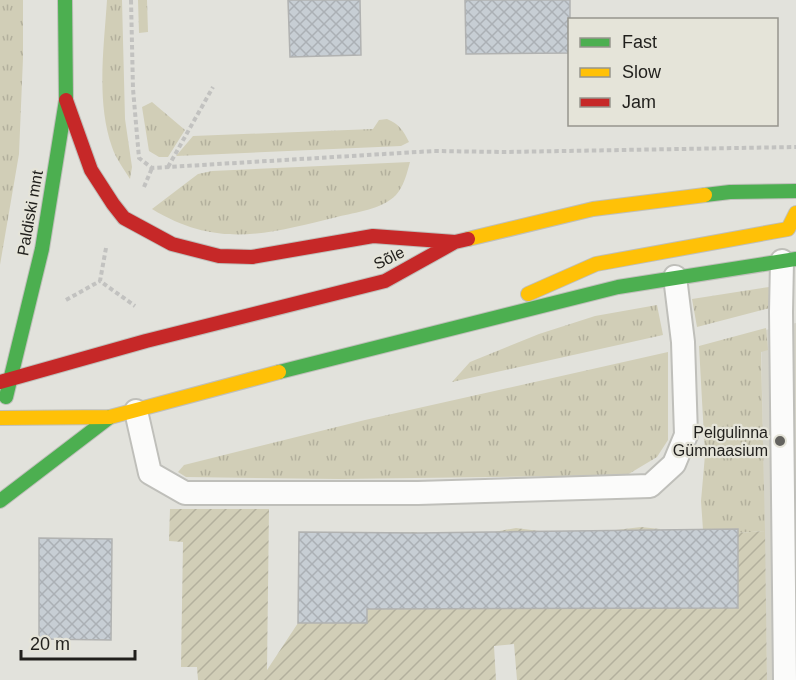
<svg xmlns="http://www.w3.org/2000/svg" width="796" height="680" font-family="Arial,sans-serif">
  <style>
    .built { fill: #d5d4c9 }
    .grass { fill: url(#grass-tufts) }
    .garden { fill: url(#garden-furrows) }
    .building { fill: url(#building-cross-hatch); stroke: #b1b2b1; stroke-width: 1.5 }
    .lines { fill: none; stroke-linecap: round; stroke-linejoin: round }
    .lane-casing { stroke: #bfbfba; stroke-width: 26 }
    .fast-casing { stroke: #bfbfba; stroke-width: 16 }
    .slow-casing { stroke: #bfbfba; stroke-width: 16 }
    .jam-casing { stroke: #bfbfba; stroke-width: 16 }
    .path { stroke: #c2c2c0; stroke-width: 4; stroke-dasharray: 4.5 3; stroke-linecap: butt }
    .lane { stroke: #fbfbfa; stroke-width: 22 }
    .fast { stroke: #4caf50; stroke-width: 14 }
    .slow { stroke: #ffc107; stroke-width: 14 }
    .jam { stroke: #c62828; stroke-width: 14 }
    .poi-dot { fill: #64635f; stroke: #e5e4d9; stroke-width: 2 }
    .labels { text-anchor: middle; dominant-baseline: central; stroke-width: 4.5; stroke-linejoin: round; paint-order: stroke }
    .street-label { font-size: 16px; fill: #201f1c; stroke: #e5e4d9 }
    .poi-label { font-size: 16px; fill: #201f1c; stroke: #e5e4d9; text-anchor: end }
  </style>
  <defs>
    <pattern id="grass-tufts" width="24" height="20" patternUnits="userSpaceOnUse" patternTransform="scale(1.5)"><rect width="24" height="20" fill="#d1ceb7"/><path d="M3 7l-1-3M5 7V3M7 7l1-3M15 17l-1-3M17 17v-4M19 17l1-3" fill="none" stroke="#b3b09d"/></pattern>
    <pattern id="garden-furrows" width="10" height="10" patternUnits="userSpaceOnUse" patternTransform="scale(1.5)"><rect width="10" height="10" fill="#d1ceb7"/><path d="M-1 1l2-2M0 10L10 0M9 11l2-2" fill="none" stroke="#b3b09d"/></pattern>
    <pattern id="building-cross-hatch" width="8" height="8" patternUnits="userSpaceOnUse" patternTransform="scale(1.5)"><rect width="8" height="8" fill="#c7ced4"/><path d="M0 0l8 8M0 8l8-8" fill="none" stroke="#abb0b5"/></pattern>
  </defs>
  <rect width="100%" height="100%" fill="#e2e2dc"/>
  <path class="built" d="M796,323V680H767L761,331Z"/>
  <path class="grass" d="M0,0H23V58L19,154L0,265Z
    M107,0H122L125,119L132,167L130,179C124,169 116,159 112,147C96,101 104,47 107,0Z
    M138,0H147L148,32L139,33Z
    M152,102L185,130L168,157H159L149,151L142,107Z
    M387,119C399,124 403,130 409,142L401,146L176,156L193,136L373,129L379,120Z
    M410,162C407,173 404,186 396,195C381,210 356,212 337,217C267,234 218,249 152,209L198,174L212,171Z
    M769,287L770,308L697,327L692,299Z
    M657,305L663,335L452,382L470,362L539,334L595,316Z
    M766,328L768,350L761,352L765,531L738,533L703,530L701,501L705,455L699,346Z
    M668,352V440L657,457L627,475L339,479L186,477L178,472L184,465L365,420Z"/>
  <path class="garden" d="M170,509H269L267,670L298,623H367V533L417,532V609H494V532L516,528L539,531V608L616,609V530L641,527L660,529L661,608H738V533L765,531L767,680H517L514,644L494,646L496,680H198L197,667H181L183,542L169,541Z"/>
  <path class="building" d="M288,0H360L361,55L290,57Z
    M465,0H570V53L466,54Z
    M738,529V608L367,609V623H298L299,532L417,533Z
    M39,538L112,539L111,640L39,639Z"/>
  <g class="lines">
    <defs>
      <path id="lane" d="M782,261L781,312L785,680
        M136,411L150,473L185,493H418L650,486L674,464L686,435L683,342L675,277"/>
      <path id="fast" d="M705,195L730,192L796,191
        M279,372L618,287L796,259
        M6,397L42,249L66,100L65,0
        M0,501L110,417"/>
      <path id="slow" d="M468,239L593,209L705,195
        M528,294L596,264L788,229L796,213
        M0,418L110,417L279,372"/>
      <path id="jam" d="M66,100L91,170L113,204L124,218L172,244L219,256L252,257L373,236L455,242
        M0,382L146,341L385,281L455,242L468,239"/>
    </defs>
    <use href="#lane" class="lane-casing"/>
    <use href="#fast" class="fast-casing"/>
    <use href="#slow" class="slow-casing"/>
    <use href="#jam" class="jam-casing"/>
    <path class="path" d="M131,0L133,89L139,158L152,168L434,151L506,152L796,147
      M168,167L213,87
      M144,187L152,168
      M106,248L100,281L135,306
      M66,300L100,281"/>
    <use href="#lane" class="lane"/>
    <use href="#fast" class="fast"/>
    <use href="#slow" class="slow"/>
    <use href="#jam" class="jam"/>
  </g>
  <circle class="poi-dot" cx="780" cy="441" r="6"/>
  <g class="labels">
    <g class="street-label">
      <text transform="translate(30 213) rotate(-80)">Paldiski mnt</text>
      <text transform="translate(389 258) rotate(-26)">Sõle</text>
    </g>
    <g class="poi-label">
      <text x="768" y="432">Pelgulinna<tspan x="768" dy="18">Gümnaasium</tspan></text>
    </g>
  </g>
  <rect x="568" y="18" width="210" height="108" fill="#e5e4d9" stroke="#96958d" stroke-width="1.5"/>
  <rect x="580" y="38" width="30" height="9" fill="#4caf50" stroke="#96958d" stroke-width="1.5"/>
  <text x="622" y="48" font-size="18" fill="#201f1c">Fast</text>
  <rect x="580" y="68" width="30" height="9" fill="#ffc107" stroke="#96958d" stroke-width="1.5"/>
  <text x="622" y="78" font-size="18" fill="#201f1c">Slow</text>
  <rect x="580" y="98" width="30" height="9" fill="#c62828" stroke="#96958d" stroke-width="1.5"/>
  <text x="622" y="108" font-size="18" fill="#201f1c">Jam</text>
  <path d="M21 650v9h114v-9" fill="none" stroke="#201f1c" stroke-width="3"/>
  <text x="30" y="650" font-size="18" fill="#201f1c" stroke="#e5e4d9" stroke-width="4.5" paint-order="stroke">20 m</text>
</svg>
